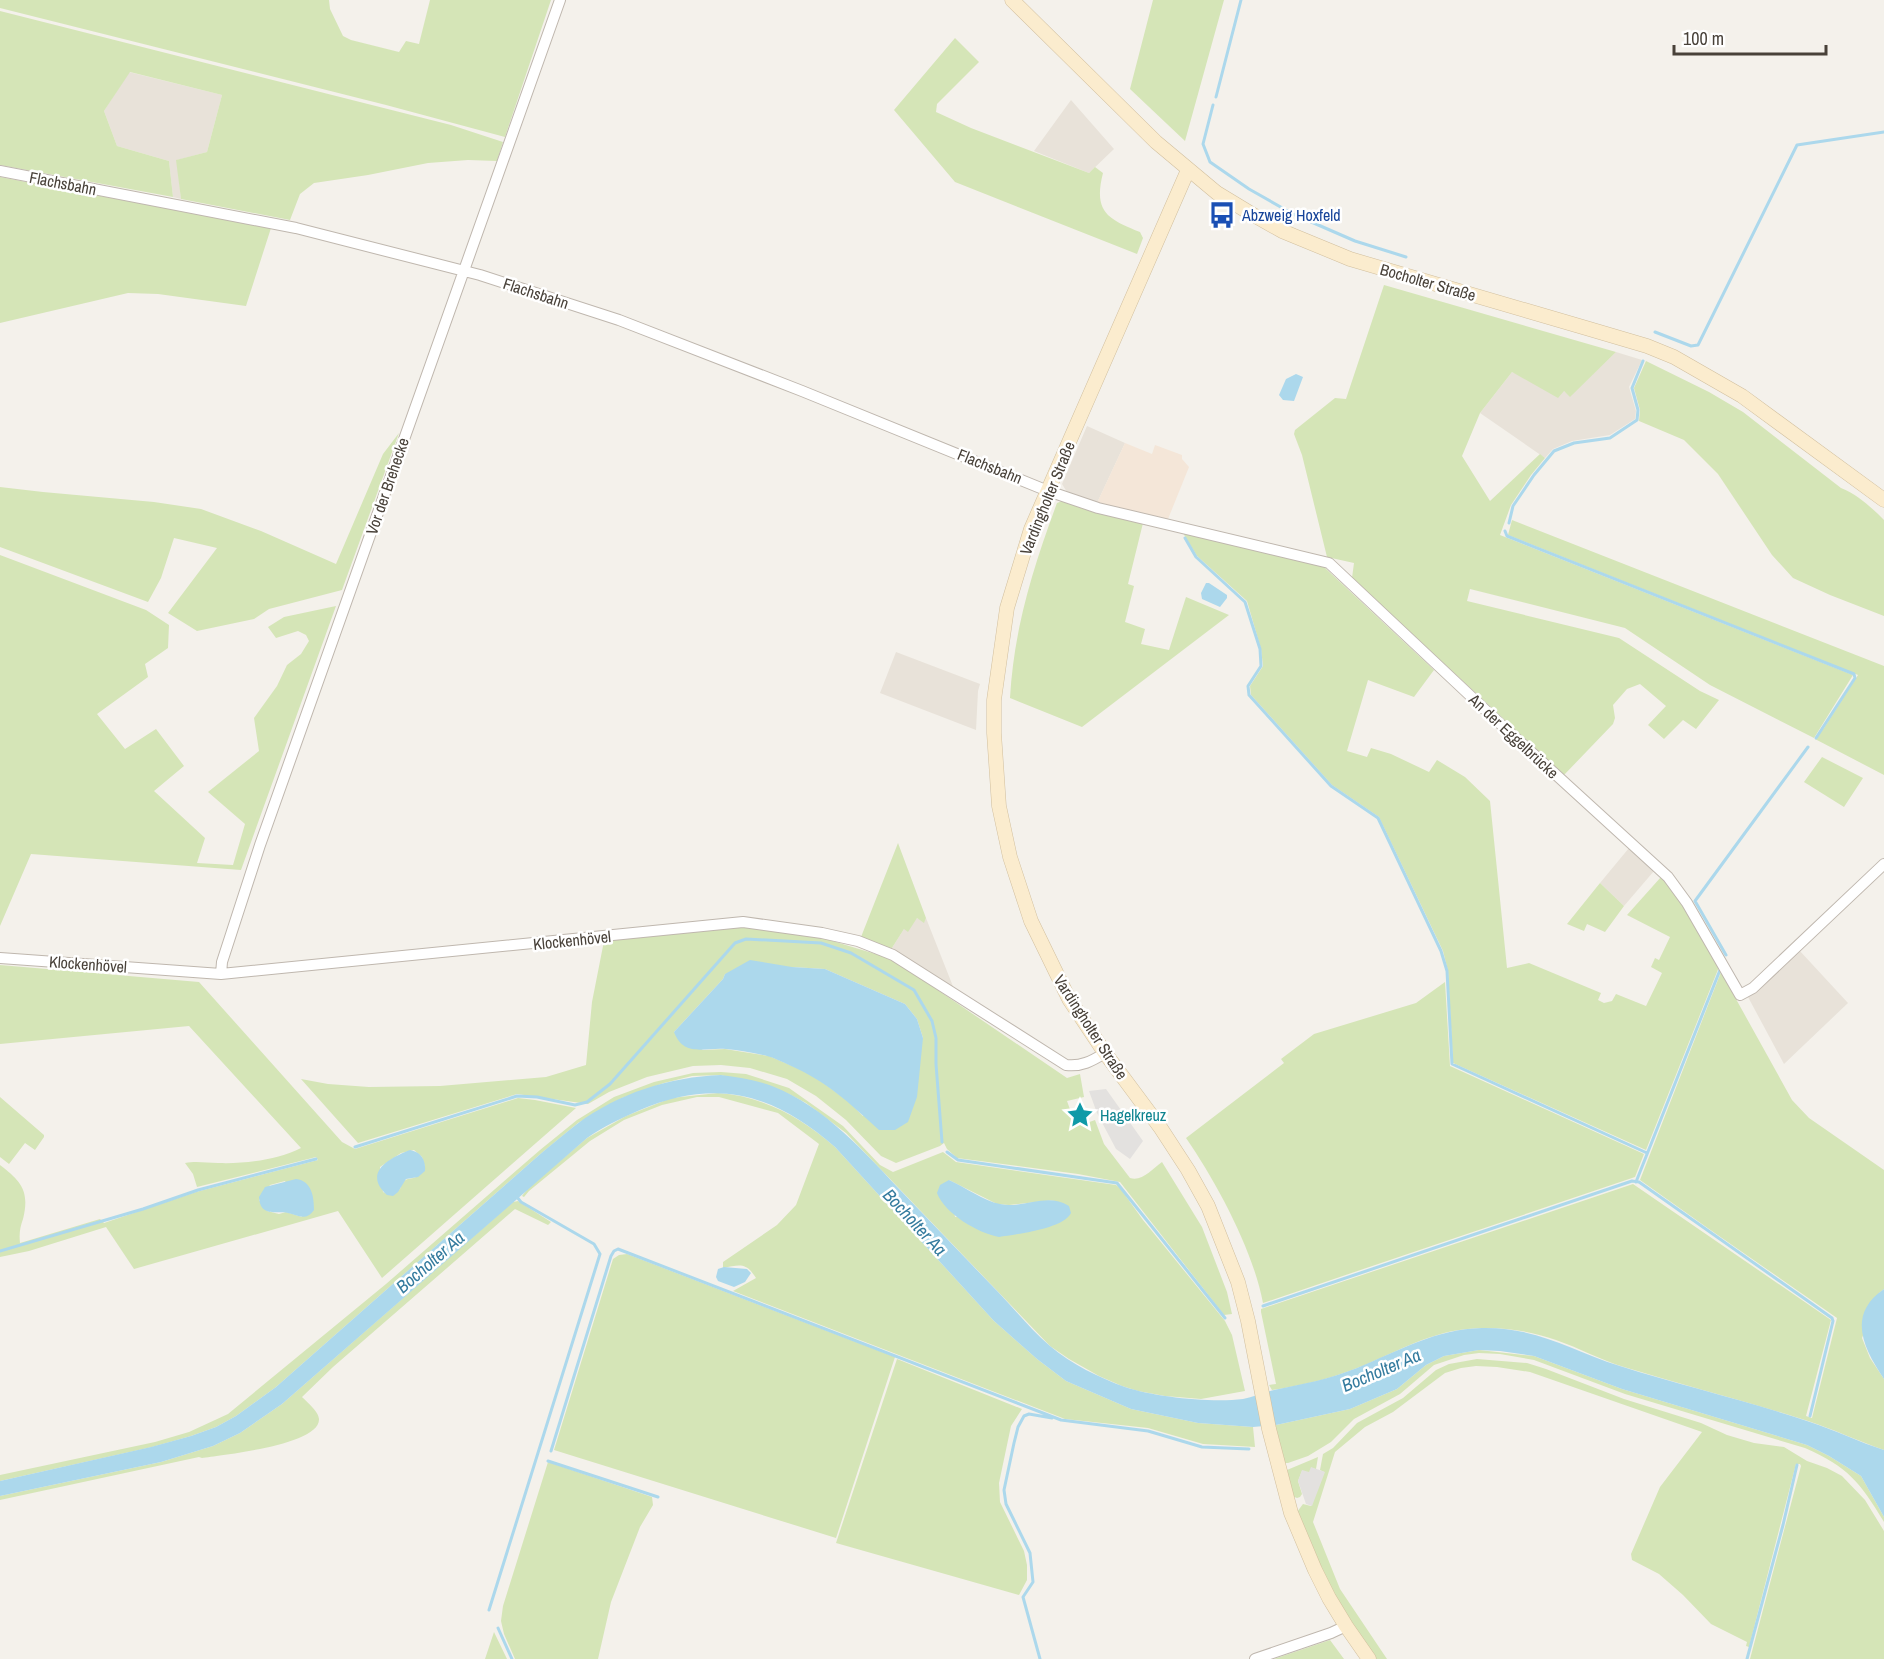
<svg xmlns="http://www.w3.org/2000/svg" width="1884" height="1659" font-family="'Archivo Narrow',sans-serif">
  <style>
    .residential { fill: #e8e2d9 }
    .commercial { fill: #f4e6d8 }
    .green { fill: #d5e5b7; fill-rule: evenodd }
    .parking { fill: #e3e1df }
    .water { fill: #acd8ec }
    .lines { fill: none; stroke-linecap: round; stroke-linejoin: round }
    .stream { stroke: #acd8ec; stroke-width: 3 }
    .street-casing { stroke: #bfb7ae; stroke-width: 12 }
    .secondary-casing { stroke: #d1bf9e; stroke-width: 15 }
    .street { stroke: #fff; stroke-width: 10 }
    .secondary { stroke: #fbecce; stroke-width: 14 }
    .labels { text-anchor: middle; dominant-baseline: central; stroke-width: 5; stroke-linejoin: round; paint-order: stroke }
    .street-label { font-size: 16px; fill: #484139; stroke: #fff }
    .transit-label { font-size: 16px; fill: #164399; stroke: #fff; text-anchor: start }
    .culture-label { font-size: 16px; fill: #0d838f; stroke: #fff; text-anchor: start }
    .water-label { font-size: 18px; font-style: italic; fill: #347b9e; stroke: #fff }
  </style>
  <rect width="100%" height="100%" fill="#f4f1eb"/>
  <path class="residential" d="M129,72L222,95L207,152L177,160L181,199L173,197L169,161L117,146L104,111Z
    M1071,100L1114,149L1089,173L1034,151Z
    M1616,352L1642,360L1629,387L1636,411L1635,419L1610,435L1572,441L1553,449L1545,458L1480,413L1512,372L1564,391L1570,396Z
    M1087,426L1125,443L1097,503L1067,492L1062,484Z
    M896,652L980,684L978,691L976,730L880,693Z
    M1629,848L1654,871L1624,906L1600,883Z
    M917,918L924,922L926,918L954,989L890,951L904,929Z
    M1799,950L1848,1003L1784,1064L1748,997Z"/>
  <path class="commercial" d="M1125,443L1152,454L1155,445L1182,455V459L1189,467L1168,519L1097,503Z"/>
  <path class="green" d="M0,0H329L330,9L343,36L351,40L399,52L406,41L419,44L430,0H551L505,137L386,105L0,8Z
    M1153,0H1224L1185,141L1130,89Z
    M0,11L451,125L503,142L497,161L468,160L428,163L368,175L314,183L300,194L290,220L181,199L176,160L207,152L222,95L130,72L104,111L117,146L169,161L173,197L0,165Z
    M955,38L979,62L937,104L936,112L971,128L1089,173L1095,167L1103,173C1093,212 1108,219 1140,232L1143,238L1137,254L955,182L894,110Z
    M0,177L271,228L246,306L158,294L128,293L0,323Z
    M1384,285L1616,352L1570,397L1564,391L1558,398L1512,372L1480,413L1462,456L1490,501L1540,454L1545,458L1531,475L1511,505L1500,535L1853,675L1814,738L1710,685L1625,628L1470,589L1467,601L1619,638L1700,691L1719,700L1696,729L1683,720L1664,739L1648,725L1666,706L1640,684L1627,689L1613,705L1615,718L1613,724L1564,775L1352,578L1354,563L1327,557L1302,455L1294,434L1295,430L1335,398L1346,399Z
    M1646,361L1709,392L1743,412L1841,488C1858,495 1871,507 1884,520V616L1830,595L1793,578L1772,555L1718,474L1684,440L1639,421L1640,410L1634,388Z
    M399,433L342,590L269,609L254,619L197,631L168,613L217,548L174,538L161,578L148,602L0,547V487L43,492L154,502L201,509L261,531L336,564L383,454Z
    M1062,501L1084,509L1143,523L1128,584L1134,586L1125,622L1145,629L1141,644L1169,650L1186,597L1229,615L1082,727L1010,698C1014,628 1033,568 1057,503Z
    M1512,520L1884,666V775L1815,739L1824,728L1858,675L1508,535Z
    M1183,533L1324,567L1434,670L1414,697L1368,680L1347,751L1367,757L1371,748L1391,754L1429,772L1437,760L1465,777L1490,801L1507,968L1529,963L1601,993L1598,1000L1604,1003L1612,1001L1616,994L1646,1006L1662,973L1651,967L1655,958L1659,960L1670,937L1627,915L1661,877L1681,902L1719,967L1646,1150L1453,1063L1448,971L1443,951L1379,817L1332,785L1251,695L1250,686L1263,666L1261,649L1247,601L1197,556Z
    M0,555L146,610L169,625L168,648L145,664L148,677L97,714L125,749L156,729L184,766L154,791L205,838L197,863L233,865L245,824L208,792L259,751L254,718L277,686L287,665L301,654L309,641L306,635L298,631L276,638L268,627L284,617L336,606L241,870L31,854L0,926Z
    M1822,757L1863,778L1844,807L1804,782Z
    M898,843L926,918L924,923L917,918L908,932L904,929L890,951L861,937Z
    M1600,883L1624,906L1605,932L1587,924L1584,931L1567,924Z
    M746,927L826,939L892,959L1067,1078L1080,1074L1084,1097L1067,1101L1072,1115L1084,1124L1095,1120L1104,1144L1130,1178C1142,1182 1152,1169 1162,1162L1202,1227L1227,1292L1232,1314L1224,1315L1120,1182L1078,1174L957,1158L947,1149L944,1143L940,1146L896,1163L881,1156L846,1120L816,1096L787,1079L750,1068L721,1065L693,1066L647,1077L609,1092L588,1104L517,1094L358,1143L301,1079L328,1084L369,1087L440,1086L546,1077L586,1065L592,1002L604,941ZM792,967L825,969L905,1004L917,1019L923,1038L863,1116L848,1101L822,1082L804,1071L769,1056L725,1049L703,1050L674,1032L723,979L725,974Z
    M0,965L199,982L342,1142L355,1149L518,1098L535,1100L576,1108L382,1278L338,1211L134,1269L106,1227L29,1251L0,1257V1165C21,1181 30,1191 23,1219C20,1227 19,1234 20,1243L100,1219L104,1223L196,1192L318,1160L316,1157L197,1187L193,1174L185,1163C197,1161 206,1163 218,1163C245,1164 277,1160 301,1148L189,1026L0,1044ZM414,1150L422,1157L425,1167C423,1169 422,1173 419,1175C411,1182 405,1174 400,1189L389,1195L383,1192L380,1167L401,1153ZM285,1181L302,1217L286,1212L279,1214L267,1211L259,1200L270,1185Z
    M1721,972L1792,1100L1809,1118L1884,1170V1289L1879,1293L1862,1338L1870,1358L1884,1379V1450C1858,1441 1833,1429 1808,1421C1747,1401 1685,1386 1624,1367C1601,1360 1579,1348 1556,1340C1528,1330 1497,1326 1467,1329C1425,1333 1390,1356 1352,1370C1326,1380 1299,1386 1272,1390L1269,1385L1276,1384L1261,1312V1309L1633,1184L1831,1320L1806,1416L1812,1418L1837,1318L1709,1229L1640,1180Z
    M1445,982L1450,1066L1644,1154L1635,1177L1263,1303C1253,1250 1217,1183 1186,1138L1284,1063L1281,1059L1314,1034L1416,1003Z
    M721,1072L746,1074L789,1088L843,1126L880,1165L893,1172L943,1152L956,1162L1116,1185L1120,1188L1143,1220L1225,1321L1232,1335L1245,1391L1201,1399L1165,1396L1138,1391L1122,1386L1099,1376L1069,1359L1050,1346L846,1133L806,1103L789,1094L721,1075L692,1076L664,1083L622,1098L578,1123L538,1156L276,1387L236,1416L216,1427L191,1436L152,1447L0,1481V1475L155,1442L189,1432L228,1414L386,1284L540,1150L577,1120L614,1097L654,1082L693,1073ZM949,1180L997,1204L1009,1205L1055,1200L955,1217Z
    M718,1093C763,1096 802,1118 835,1147L994,1321L1037,1359L1066,1381L1131,1409L1198,1423L1253,1427L1255,1447L1203,1444L1148,1428L1065,1419L733,1291L756,1278C746,1262 740,1265 723,1268V1262L777,1225L796,1205L819,1144L778,1113L719,1097H697L662,1105L624,1120L590,1141L529,1191L524,1197L522,1196L528,1188L587,1138L626,1116L671,1098Z
    M0,1097L44,1135V1137L35,1150L25,1143L9,1164L0,1157Z
    M518,1201L551,1222L548,1225L515,1209L333,1367L302,1397C307,1402 319,1412 319,1419C320,1445 222,1455 202,1458L199,1457L0,1500V1496L161,1462L213,1446L240,1433L282,1404L513,1202Z
    M627,1254L895,1357L836,1538L554,1450L613,1259L619,1255Z
    M1479,1350L1534,1356L1622,1389L1807,1445L1829,1456L1861,1476L1884,1517V1522C1860,1482 1848,1467 1805,1448L1625,1394L1534,1360L1500,1354L1479,1353L1464,1355L1434,1365L1400,1394L1354,1419L1331,1442L1308,1456L1288,1463H1284L1276,1434V1425L1350,1409L1397,1389L1426,1365L1444,1356Z
    M897,1359L1022,1409L1011,1426L999,1483L1000,1502L1024,1551L1027,1565V1580L1019,1595L836,1543Z
    M1477,1359L1527,1363L1546,1369L1624,1399L1701,1423L1727,1435L1754,1443L1784,1447L1807,1461L1827,1468L1842,1476L1865,1500L1884,1531V1659H1750L1801,1466L1800,1464H1796L1749,1647L1746,1646L1747,1642L1711,1624L1683,1595L1659,1574L1632,1560L1631,1554L1660,1487L1702,1432L1530,1372L1497,1367L1476,1366L1461,1368L1445,1373L1393,1412L1365,1427L1335,1452L1313,1522L1340,1589L1387,1659H1375L1358,1636L1323,1576L1297,1512L1303,1504L1311,1506L1324,1472L1320,1470L1323,1454L1333,1448L1357,1423L1403,1398L1436,1370L1449,1364Z
    M1318,1457L1316,1469L1309,1473L1302,1471L1298,1481L1302,1494L1300,1497L1297,1498L1292,1496L1287,1470Z
    M548,1462L652,1497L653,1505L640,1527L611,1602L598,1659H515L504,1634L501,1621L503,1606Z
    M494,1632L507,1659H485Z
    M1330,1640L1344,1659H1274Z"/>
  <path class="parking" d="M1106,1089L1143,1141L1130,1159L1116,1149L1097,1113L1089,1091Z
    M1311,1467L1325,1472L1312,1506L1306,1504L1298,1481L1302,1470L1309,1472Z"/>
  <path class="water" d="M1296,374L1303,377L1294,401L1283,400L1279,395L1286,379Z
    M1206,583H1209L1227,595V598L1220,607L1202,599L1201,593Z
    M750,960L792,967L825,969L905,1004L917,1019L923,1038L917,1097L908,1122L895,1130H879C848,1102 828,1082 789,1065C782,1062 775,1058 767,1056C754,1053 739,1050 726,1049C705,1047 684,1058 674,1032L723,979L725,974Z
    M721,1075C738,1077 756,1080 772,1086C826,1107 865,1153 904,1194C936,1227 968,1261 1000,1294C1016,1311 1032,1331 1050,1346C1071,1364 1100,1378 1125,1387C1155,1397 1211,1403 1243,1399C1253,1397 1264,1392 1274,1390C1303,1384 1330,1379 1357,1368C1398,1351 1436,1329 1482,1328C1537,1327 1570,1350 1620,1366C1683,1386 1748,1401 1810,1422C1835,1430 1859,1442 1884,1450V1517L1861,1476L1829,1456L1807,1445L1622,1389L1534,1356L1500,1351L1479,1350L1444,1356L1426,1365L1397,1389L1350,1409L1276,1425L1253,1427L1198,1423L1131,1409L1066,1381L1037,1359L994,1321L835,1147C773,1093 716,1078 640,1110C622,1118 604,1126 587,1138L282,1404L240,1433L213,1446L161,1462L0,1496V1481L151,1447L191,1436L216,1427L236,1416L276,1387L538,1156C551,1145 564,1134 577,1124C619,1093 669,1077 721,1075Z
    M410,1150C421,1152 426,1160 425,1171L418,1177L406,1179L398,1192L393,1196L387,1195C362,1172 390,1158 410,1150Z
    M296,1179C312,1181 314,1197 314,1210C306,1221 300,1216 288,1213C277,1210 260,1218 259,1197L265,1187Z
    M949,1180C965,1187 984,1201 1000,1204C1024,1209 1047,1192 1069,1206L1071,1213C1063,1229 1017,1234 999,1237C978,1233 945,1214 937,1193L940,1185Z
    M724,1267L747,1269L751,1273L745,1282L734,1287L718,1281L716,1277L718,1269Z
    M1884,1289V1379C1864,1349 1846,1315 1884,1289Z"/>
  <g class="lines">
    <path class="stream" d="M1216,97L1241,0
      M1213,105L1203,144L1210,162L1249,189L1293,214L1355,241L1406,257
      M1655,332L1691,346L1698,345L1797,145L1884,132
      M1509,523L1513,506L1534,475L1554,451L1574,443L1610,438L1637,420L1638,410L1632,388L1643,361
      M1505,531L1507,536L1854,674L1855,678L1816,738
      M1185,538L1196,557L1245,602L1260,649L1261,666L1248,686L1249,695L1331,786L1378,818L1441,951L1447,971L1452,1064L1647,1153
      M1726,955L1695,901L1808,747
      M355,1147L517,1096L537,1097L575,1105L587,1102L610,1084L735,943L746,939L821,943L851,953L914,990L932,1021L936,1038V1064L942,1142
      M947,1152L958,1160L1117,1183L1225,1318
      M1636,1182L1720,970
      M0,1251L143,1209L198,1190L316,1159
      M1263,1306L1632,1181L1639,1182L1832,1318L1833,1321L1810,1416
      M551,1451L611,1256L614,1251L618,1249L1061,1420L1148,1431L1202,1447L1249,1449
      M548,1461L658,1497
      M489,1610L600,1254L594,1244L521,1202L517,1197
      M498,1628L512,1659
      M1040,1659L1023,1597L1033,1582L1030,1553L1006,1504L1004,1490L1014,1443L1018,1427L1024,1416L1029,1414L1052,1418
      M1747,1659L1783,1525L1797,1465"/>
    <defs>
      <path id="street" d="M0,171L296,228L480,275L619,320L802,391L1048,491L1098,508L1329,563L1495,719L1668,877L1687,903L1740,995L1753,988L1884,864
        M0,958L221,974L743,922L822,933L858,941L893,955L1066,1065C1081,1067 1092,1061 1105,1053
        M221,974L222,962L260,845L560,0
        M1255,1659L1331,1633L1346,1626"/>
      <path id="secondary" d="M1012,0L1156,142L1217,193L1250,213L1282,231L1350,259L1586,328L1647,346L1674,357L1742,396L1884,500
        M1188,170L1031,529L1007,608L994,700V733L999,806L1010,857L1031,921L1069,999L1105,1053L1160,1127L1188,1170L1208,1206L1238,1282L1248,1321L1269,1429L1291,1513L1315,1570L1329,1598L1346,1626L1369,1659"/>
    </defs>
    <use href="#street" class="street-casing"/>
    <use href="#secondary" class="secondary-casing"/>
    <use href="#street" class="street"/>
    <use href="#secondary" class="secondary"/>
  </g>
  <defs>
    <symbol id="bus-bare" viewBox="-9 -9 18 18"><path d="M-5-6H5V4H4V6H2V4H-2V6H-4V4H-5ZM-3.5-4V0h7V-4ZM-3.5 1.2v1.5H-2V1.2ZM2 1.2v1.5H3.5V1.2Z" fill="#1a4fb4" stroke="#fff" stroke-width="2.5" paint-order="stroke"/></symbol>
    <symbol id="sight-bare" viewBox="-9 -9 18 18"><path d="M0-6L1.8-2.2L6-1.7L2.9 1.2L3.7 5.4L0 3.3L-3.7 5.4L-2.9 1.2L-6-1.7L-1.8-2.2Z" fill="#0f9aa8" stroke="#fff" stroke-width="2.5" paint-order="stroke"/></symbol>
  </defs>
  <g fill-rule="evenodd">
    <use href="#bus-bare" x="1203" y="196" width="38" height="38"/>
    <use href="#sight-bare" x="1061" y="1096" width="38" height="38"/>
  </g>
  <g class="labels">
    <g class="street-label">
      <text transform="translate(63 183) rotate(11)">Flachsbahn</text>
      <text transform="translate(1428 282) rotate(16)">Bocholter Straße</text>
      <text transform="translate(536 293) rotate(18)">Flachsbahn</text>
      <text transform="translate(990 466) rotate(22)">Flachsbahn</text>
      <text transform="translate(387 486) rotate(-71)">Vor der Brehecke</text>
      <text transform="translate(1047 498) rotate(-68)">Vardingholter Straße</text>
      <text transform="translate(1514 736) rotate(43)">An der Eggelbrücke</text>
      <text transform="translate(572 940) rotate(-6)">Klockenhövel</text>
      <text transform="translate(88 964) rotate(4)">Klockenhövel</text>
      <text transform="translate(1091 1027) rotate(57)">Vardingholter Straße</text>
    </g>
    <g class="transit-label">
      <text x="1242" y="215">Abzweig Hoxfeld</text>
    </g>
    <g class="culture-label">
      <text x="1100" y="1115">Hagelkreuz</text>
    </g>
    <g class="water-label">
      <text transform="translate(915 1222) rotate(47)">Bocholter Aa</text>
      <text transform="translate(430 1262) rotate(-41)">Bocholter Aa</text>
      <text transform="translate(1381 1370) rotate(-23)">Bocholter Aa</text>
    </g>
  </g>
  <path d="M1674 45v9h152v-9" fill="none" stroke="#484139" stroke-width="3"/>
  <text x="1683" y="45" font-size="18" fill="#484139" stroke="#ffffff" stroke-width="4.5" paint-order="stroke">100 m</text>
</svg>
